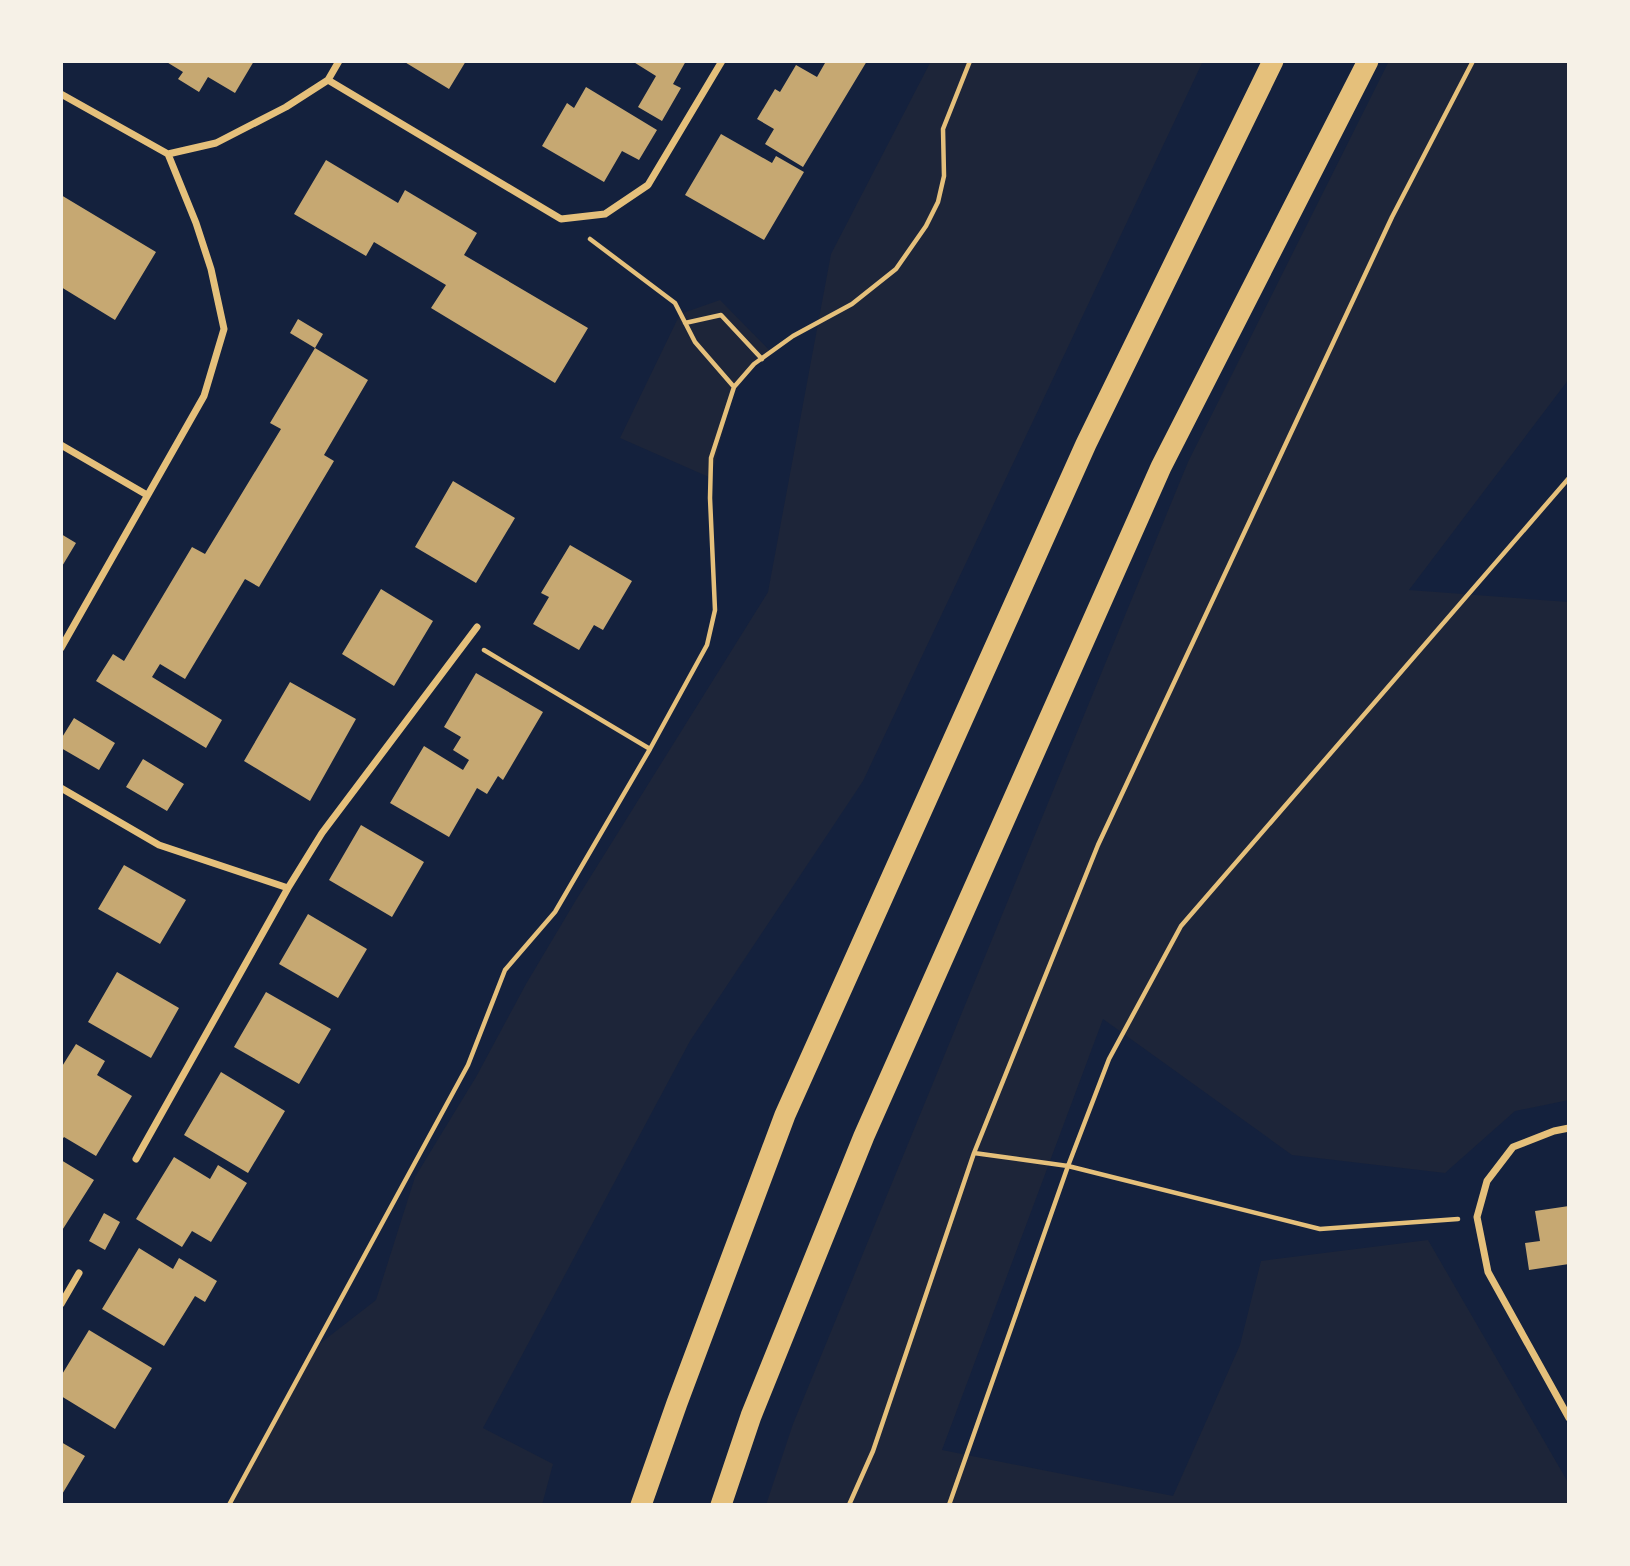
<svg xmlns="http://www.w3.org/2000/svg" width="1630" height="1566" font-family="'Alegreya Sans',sans-serif">
  <style>
    .green { fill: #1d2539 }
    .building { fill: #c6a872 }
    .lines { fill: none; stroke-linecap: round; stroke-linejoin: round }
    .path { stroke: #e5c07b; stroke-width: 4.5 }
    .minor { stroke: #e5c07b; stroke-width: 7 }
    .motorway { stroke: #e5c07b; stroke-width: 21 }
  </style>
  <rect width="100%" height="100%" fill="#14213d"/>
  <path class="green" d="M931,61H1203L863,781L690,1041L483,1428L553,1464L542,1505H232L309,1352L376,1300L415,1177L476,1077L526,984L576,900L768,592L831,254Z
    M1389,61H1569V379L1409,590L1569,602V1100L1515,1111L1445,1173L1292,1155L1103,1019L942,1450L1173,1496L1240,1345L1261,1261L1428,1240L1569,1484V1505H766L793,1424L1188,462Z
    M720,300L771,352L734,387L711,478L620,438L680,314Z"/>
  <path class="building" d="M165,61H254L235,93L208,77L199,92L178,79L183,72Z
    M403,61H466L449,89Z
    M632,61H686L673,84L681,88L662,121L638,107L656,76Z
    M822,61H867L803,167L765,144L774,129L757,119L775,89L780,92L796,65L817,77L825,63Z
    M586,87L657,130L639,160L622,151L604,182L542,146L567,103L574,108Z
    M721,134L772,163L776,156L804,172L764,240L685,195Z
    M326,160L398,203L405,190L477,233L464,255L588,328L555,383L431,308L446,285L374,242L366,256L294,214Z
    M61,195L156,252L115,320L61,287Z
    M298,319L323,334L315,348L290,333Z
    M315,348L368,380L324,455L334,461L259,587L245,579L185,679L160,664L152,677L222,720L206,748L96,681L113,654L124,661L192,547L205,554L281,429L270,423Z
    M453,481L515,518L476,583L415,547Z
    M61,534L76,543L61,568Z
    M570,545L632,581L603,630L594,625L579,650L533,624L549,597L541,593Z
    M381,589L433,621L394,686L342,654Z
    M476,673L543,712L503,780L498,776L487,794L477,788L449,837L390,803L424,746L463,770L469,760L453,750L461,737L444,727Z
    M290,682L356,719L310,801L244,761Z
    M74,718L115,743L99,770L61,748V739Z
    M143,759L184,784L167,811L126,787Z
    M361,825L424,862L392,917L329,880Z
    M124,865L186,900L160,944L98,909Z
    M308,914L367,949L338,998L279,964Z
    M117,972L179,1008L151,1058L88,1022Z
    M266,992L331,1029L299,1084L234,1047Z
    M76,1044L105,1061L97,1075L132,1096L96,1156L64,1137L61,1141V1068Z
    M221,1072L285,1111L248,1173L184,1135Z
    M174,1157L210,1179L218,1165L247,1183L211,1242L192,1231L182,1247L136,1219Z
    M61,1160L94,1180L61,1232Z
    M1569,1206V1264L1529,1270L1525,1243L1540,1241L1535,1211Z
    M104,1213L120,1222L105,1250L89,1241Z
    M139,1248L173,1269L179,1258L217,1281L205,1302L195,1296L164,1346L102,1309Z
    M89,1330L152,1368L115,1429L61,1396V1376Z
    M61,1442L85,1456L61,1496Z"/>
  <g class="lines">
    <path class="path" d="M590,239L675,303L695,342L734,387
      M685,323L721,315L762,359
      M484,650L650,749
      M974,1153L1068,1166L1320,1229L1458,1219
      M229,1505L468,1065L505,970L555,912L650,749L707,645L715,610L710,498L711,458L734,387L754,364L793,336L852,304L896,269L926,226L938,202L944,176L943,129L970,61
      M849,1505L873,1451L974,1153L1098,845L1392,217L1473,61
      M949,1505L1068,1166L1109,1059L1181,926L1569,478"/>
    <path class="minor" d="M328,80L561,219L605,214L648,185L722,61
      M61,94L168,154L196,223L211,269L224,329L204,396L61,648
      M168,154L216,143L286,107L328,80L339,61
      M61,445L147,495
      M61,788L159,845L288,888
      M1569,1128L1554,1131L1513,1147L1487,1181L1477,1217L1488,1272L1569,1418
      M136,1159L288,888L322,833L477,627
      M61,1304L79,1273"/>
    <path class="motorway" d="M641,1505L677,1403L785,1115L1086,444L1273,61
      M721,1505L751,1416L864,1136L1161,467L1368,61"/>
  </g>
  <rect width="1630" height="1566" fill="none" stroke="#f6f1e7" stroke-width="126"/>
</svg>
